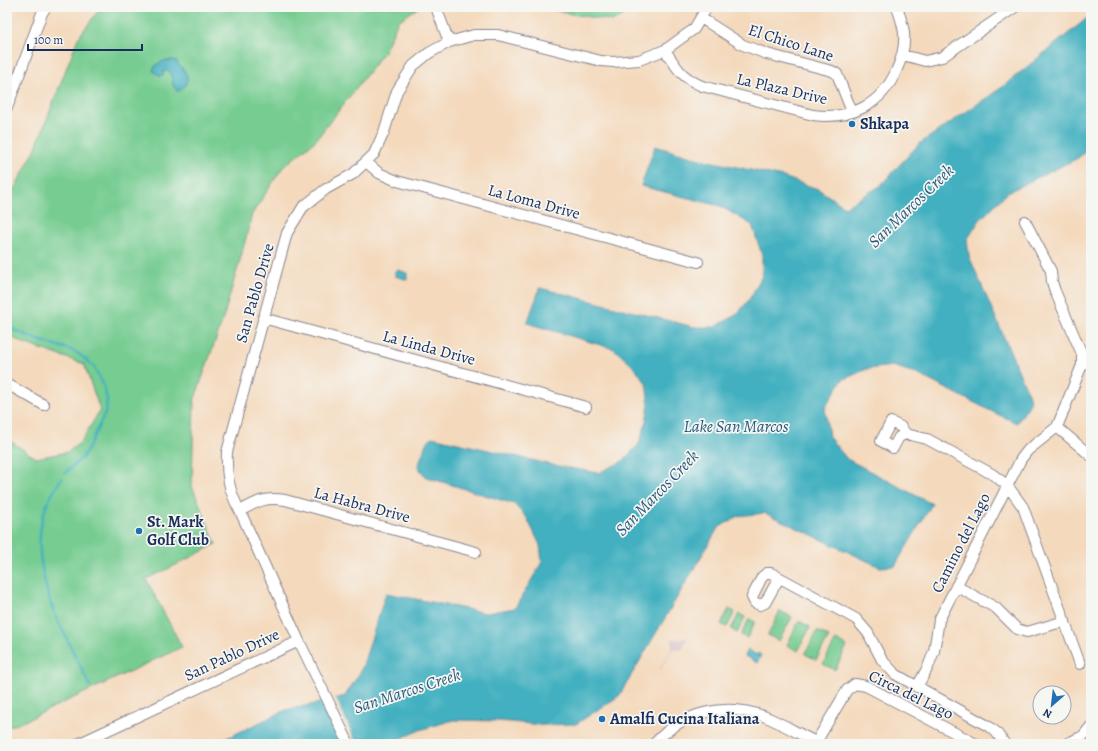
<svg xmlns="http://www.w3.org/2000/svg" width="1098" height="751" font-family="Alegreya,serif">
  <style>
    .industrial { fill: #d2bec1 }
    .green { fill: #76cc91; stroke: #487e78 }
    .water { fill: #43b0c0; stroke: #2f708f }
    .pier { fill: #f4d9bc }
    .lines { fill: none; stroke-linecap: round; stroke-linejoin: round }
    .stream { stroke: #43b0c0; stroke-width: 2.5 }
    .minor-casing { stroke: #88848d; stroke-width: 12 }
    .minor { stroke: #fff; stroke-width: 10 }
    .poi-dot { fill: #1f6fb2; stroke: #f6f6f2; stroke-width: 1.5 }
    .labels { text-anchor: middle; dominant-baseline: central; stroke-width: 3.5; stroke-linejoin: round; paint-order: stroke }
    .street-label { font-size: 16px; fill: #1b2f5e; stroke: #f6f6f2 }
    .poi-label { font-size: 16px; font-weight: bold; fill: #1b2f5e; stroke: #f6f6f2; text-anchor: start }
    .water-label { font-size: 17px; font-style: italic; fill: #295c80; stroke: #f6f6f2 }
  </style>
  <rect width="100%" height="100%" fill="#f6f6f2"/>
  <filter id="ink" filterUnits="userSpaceOnUse"><feTurbulence type="fractalNoise" baseFrequency=".025" numOctaves="2"/><feDisplacementMap in="SourceGraphic" scale="8" xChannelSelector="R" yChannelSelector="G"/><feConvolveMatrix kernelMatrix="1 2 1 2 8 2 1 2 1" color-interpolation-filters="sRGB"/></filter>
  <filter id="wash" filterUnits="userSpaceOnUse"><feTurbulence type="fractalNoise" baseFrequency=".012" numOctaves="4" result="noise"/><feDisplacementMap in="SourceGraphic" scale="16" xChannelSelector="R" yChannelSelector="G"/><feGaussianBlur stdDeviation="0.9" result="paint"/><feColorMatrix in="noise" values="0 0 0 0 0 0 0 0 0 0 0 0 0 0 0 0 0 1.4 0 .05"/><feComposite in="paint" operator="in"/></filter>
  <g filter="url(#wash)">
    <rect width="100%" height="100%" fill="#f4d9bc"/>
    <path class="industrial" d="M687,638L682,650L673,649L661,669L660,668L672,649V639Z"/>
    <path class="green" d="M112,7H419L398,21L384,52L315,141L283,167L252,214L242,253L222,322L194,401L192,486L216,544L170,568L146,579L182,647L18,724L7,727V439L36,458L68,452L81,442L100,410L84,364L21,342L7,335V202L35,150L78,38L99,10Z
      M543,7H637L614,21L566,13Z
      M729,609L735,612L727,627L721,624Z
      M780,611L792,617L779,641L768,635Z
      M739,614L745,617L737,633L731,629Z
      M749,619L755,622L747,638L741,635Z
      M799,621L810,627L798,651L787,645Z
      M817,631L829,637L816,660L805,654Z
      M836,640L847,646L835,670L823,664Z"/>
    <path class="water" d="M1091,15V147L1078,158L1008,192L979,221L967,240L969,256L1026,388L1031,402L1017,423L999,415L915,373L893,366L867,369L842,380L825,408L829,437L847,459L932,504L895,566L880,567L765,513L738,516L718,528L619,696L576,724L543,725L499,721L453,720L420,730L388,744H384L366,738L343,744H214L286,710L315,704L345,696L361,671L386,593L486,613L515,608L542,562L540,545L527,518L514,504L426,477L418,467L426,443L432,437L553,465L598,473L623,461L639,444L645,426L649,405L646,383L635,368L614,349L527,323L540,288L694,327H715L736,315L749,300L762,276V255L752,225L720,206L641,186L655,146L695,158L783,177L818,189L845,207L880,186L919,144L1001,88Z
      M172,60L177,61L178,64C188,72 192,82 179,91H177L173,85L170,71H164L163,75L161,76L154,72L153,70C157,61 164,61 172,60Z
      M398,270L407,273V279H405L395,276V271Z
      M748,650L757,655L758,653L761,655L757,663L745,656Z"/>
    <path class="pier" d="M335,697L356,743L343,744L322,700Z"/>
    <g class="lines">
      <path class="stream" d="M7,327L38,340L71,350L79,354L94,367L103,384L107,399L106,411L87,451L82,458L65,473
        M53,611C42,577 32,536 48,502C52,493 57,486 62,478
        M55,615L90,686"/>
    </g>
  </g>
  <g filter="url(#ink)">
    <g class="lines">
      <defs>
        <path id="minor" d="M436,7L449,42
          M701,18L743,45L767,54L832,71L837,74L852,112
          M665,50C677,68 681,77 702,86L813,115C851,120 882,105 897,69C902,58 905,46 904,33C903,24 900,16 897,7
          M903,55L925,61L942,57L1015,7
          M7,108L42,13L46,7
          M366,162L379,173L397,181L698,262
          M263,318L586,407
          M7,384L44,405
          M1057,427L1091,456
          M906,434L899,437L893,448L881,441L891,422L901,427L906,434L927,439L992,474L1007,485L1023,507L1080,664
          M240,511C258,501 265,497 285,500L476,552
          M779,578L765,603L760,605L755,603L752,597L762,577L767,573H771L856,619L868,633L882,660L895,674L988,726L996,732L1005,744
          M956,586L996,608L1017,629L1027,632L1065,621
          M917,687L928,667L934,651L939,620L1021,459L1028,450L1057,427L1082,365V354L1055,291L1052,282L1051,271L1025,221
          M78,744L299,641
          M349,744L299,641L240,511C229,492 226,474 227,452L287,233L303,207L326,189L353,174L374,154L384,132L397,91L413,66L429,53L449,42L474,35H498L601,61L613,62L639,60L665,50L694,29L707,7
          M654,744C682,712 726,701 766,717C783,724 799,734 816,742
          M815,744L847,690L855,684L866,686L976,744
          M1066,744L1083,736L1091,726"/>
      </defs>
      <use href="#minor" class="minor-casing"/>
      <use href="#minor" class="minor"/>
    </g>
  </g>
  <g class="poi-dot">
    <circle cx="852" cy="124" r="4"/>
    <circle cx="139" cy="531" r="4"/>
    <circle cx="602" cy="719" r="4"/>
  </g>
  <g class="labels">
    <g class="street-label">
      <text transform="translate(791 43) rotate(18)">El Chico Lane</text>
      <text transform="translate(782 89) rotate(13)">La Plaza Drive</text>
      <text transform="translate(534 202) rotate(15)">La Loma Drive</text>
      <text transform="translate(255 293) rotate(-74)">San Pablo Drive</text>
      <text transform="translate(429 348) rotate(15)">La Linda Drive</text>
      <text transform="translate(362 505) rotate(15)">La Habra Drive</text>
      <text transform="translate(961 543) rotate(-63)">Camino del Lago</text>
      <text transform="translate(232 655) rotate(-25)">San Pablo Drive</text>
      <text transform="translate(911 695) rotate(26)">Circa del Lago</text>
    </g>
    <g class="poi-label">
      <text x="860" y="124">Shkapa</text>
      <text x="147" y="522">St. Mark<tspan x="147" dy="18">Golf Club</tspan></text>
      <text x="610" y="719">Amalfi Cucina Italiana</text>
    </g>
    <g class="water-label">
      <text transform="translate(911 206) rotate(-44)">San Marcos Creek</text>
      <text x="736" y="426">Lake San Marcos</text>
      <text transform="translate(657 493) rotate(-46)">San Marcos Creek</text>
      <text transform="translate(407 691) rotate(-18)">San Marcos Creek</text>
    </g>
  </g>
  <rect width="1098" height="751" fill="none" stroke="#f6f6f2" stroke-width="24"/>
  <g transform="translate(1052 705) rotate(208)"><circle r="19" fill="#f6f6f2" stroke="#9ea6b7"/>
  <path d="M0-3L7 15L0 10L-7 15Z" fill="#1f6fb2"/>
  <text y="-6" font-size="11" font-weight="bold" text-anchor="middle" fill="#1b2f5e">N</text>
  </g>
  <path d="M28 44v6h114v-6" fill="none" stroke="#1b2f5e" stroke-width="2"/>
  <text x="34" y="44" font-size="12" fill="#1b2f5e" stroke="#f6f6f2" stroke-width="3" paint-order="stroke">100 m</text>
</svg>
